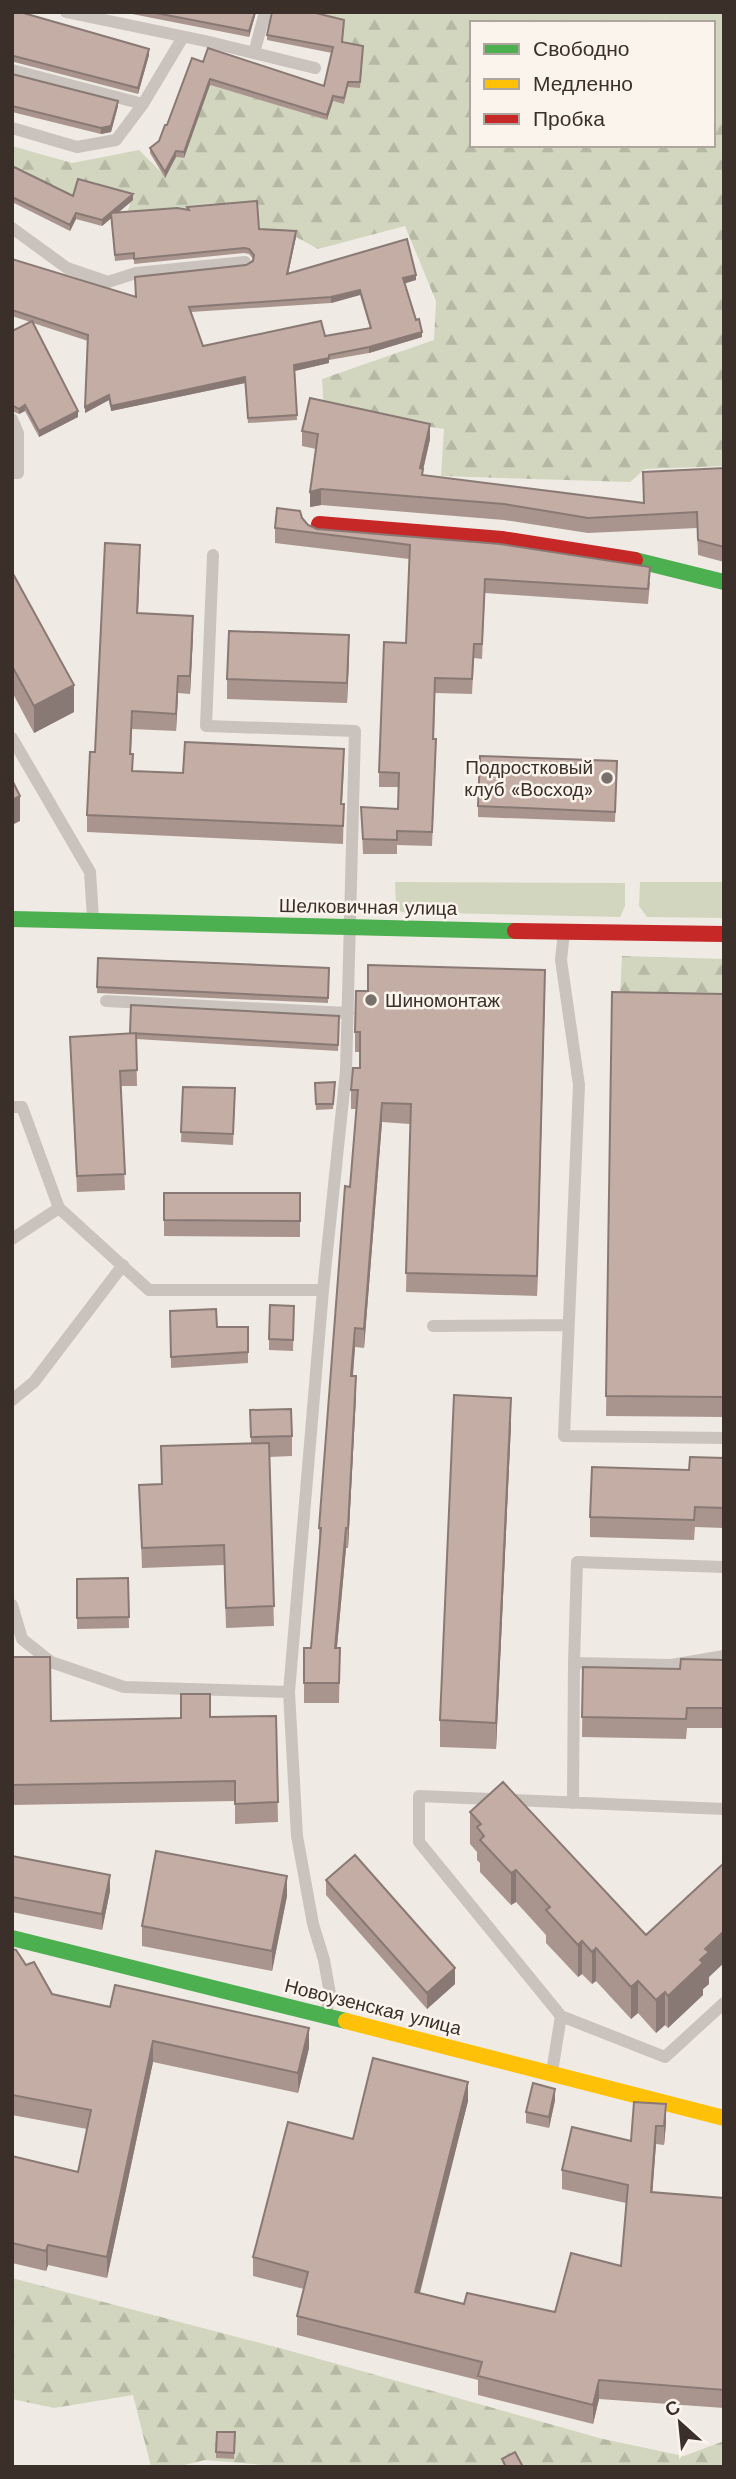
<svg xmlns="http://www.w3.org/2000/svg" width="736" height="2479" font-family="'Work Sans',sans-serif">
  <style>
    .grass { fill: #d2d6be }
    .forest { fill: url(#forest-firs) }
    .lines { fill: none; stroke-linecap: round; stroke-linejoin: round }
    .lane { stroke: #c9c2bd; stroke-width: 12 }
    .fast { stroke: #4caf50; stroke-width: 16 }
    .slow { stroke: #ffc107; stroke-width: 16 }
    .jam { stroke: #c62828; stroke-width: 16 }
    .wall { fill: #a9958e; fill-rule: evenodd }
    .shaded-wall { fill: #897974 }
    .building { fill: #c4ada5; stroke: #897974; stroke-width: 2; fill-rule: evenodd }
    .poi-dot { fill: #7a706b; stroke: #fbf4ed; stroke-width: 2.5 }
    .labels { text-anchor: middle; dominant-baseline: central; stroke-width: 5; stroke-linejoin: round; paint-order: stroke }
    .poi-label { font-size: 19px; fill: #3b2f2a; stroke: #fbf4ed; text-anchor: end }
    .street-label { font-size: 19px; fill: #3b2f2a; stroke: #fbf4ed }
  </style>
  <defs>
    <pattern id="forest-firs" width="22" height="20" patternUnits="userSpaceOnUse" patternTransform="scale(1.75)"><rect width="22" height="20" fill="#d2d6be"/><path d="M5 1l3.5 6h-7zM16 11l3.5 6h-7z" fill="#b5b8a3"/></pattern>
  </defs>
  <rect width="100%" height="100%" fill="#f0eae4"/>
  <path class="grass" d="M666,12H724V114L713,126V23H665Z
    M395,882L625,883V906L620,917L401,912L396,905Z
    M640,882H724V918L647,917L639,906Z"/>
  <path class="forest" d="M312,12H666L665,23H472V145H713V126L724,114V466L645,469L630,482L441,476L444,429L324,410L322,379L434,340L436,301L405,226L318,249L296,237L126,218L131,200L73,201L12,171V146L72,163L139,150L163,174L170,169L176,157L184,158L210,85L327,120L333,101L344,104L348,87L342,48L312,18Z
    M622,956L724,959V1001L620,998Z
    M12,2278L287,2350L603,2439L684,2456L724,2441V2467H288L205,2460L176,2467H151L133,2395L54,2408L12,2399Z"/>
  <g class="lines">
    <path class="lane" d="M66,12L205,41L315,68
      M254,53L264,16
      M12,70L143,104
      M12,128L77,147L116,140L143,104L183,37
      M12,228L67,268L108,282L136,273L245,262
      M12,419L18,433V473H12
      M213,555L206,726L355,731L346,1071L323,1290L289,1692L297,1836L313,1924L324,1960L330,1994L326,2015
      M12,738L90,872L93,918
      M564,932L561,960L579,1085L564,1436L724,1438
      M106,1001L348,1013
      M12,1107H22L59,1208L149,1290H323
      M12,1239L59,1208
      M433,1326L568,1325
      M12,1400L34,1382L123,1265
      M12,1605L22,1639L51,1662L124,1687L289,1692
      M574,1663L577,1562L724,1567
      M573,1803L574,1663L671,1665L724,1656
      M561,2016L665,2057L724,2003
      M552,2072L561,2016L419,1842V1796L724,1809"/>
    <path class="fast" d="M635,560L724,582
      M12,919L515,931
      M12,1938L346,2021"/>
    <path class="slow" d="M346,2021L724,2118"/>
    <path class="jam" d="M319,524L502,539L635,560
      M515,931L724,934"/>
  </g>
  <path class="wall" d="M12,12L149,55L138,94L14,62Z
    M122,12H256L249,37Z
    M270,12H312L344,26L342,43L363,52L360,88L348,87L344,104L333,101L327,120L210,85L184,158L176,157L165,178L150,153V148L159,141L203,62L324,86L332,53L267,40V35L271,13Z
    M12,74L118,106L111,132L101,134L12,112Z
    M12,166L73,196L133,200L118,213L187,210V207L259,229L296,237L288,273L416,280L405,283L422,337L369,353L329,360V363L295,371L297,420L248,423L245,383L111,411L109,400L85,413L88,341L33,323L78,417L39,437L25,411L19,414L12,411V331L30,322L12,316V259L136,297L246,265L253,259L249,254L244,253L134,264V259L115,261L111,218L102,226L76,219L70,231L12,202ZM360,295L370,328L325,336L203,346L191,312L331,303Z
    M302,431L430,439L423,469V475L643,503V472L724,468V562L698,555L697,528L588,533L504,520L321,505L310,507L316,449L302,446Z
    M302,518L308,525L317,529L650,582L648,604L485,593L482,659L474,658L472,694L435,693L434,739L436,754L432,846L397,845V854H363L361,807L398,809L399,787H379V772L406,643L409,559L275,543V528Z
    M140,562L138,613L193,634L190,694L178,693L176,731L132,729L131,754L133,771L183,773L344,767L342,804H344L343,844L87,832V815L95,752Z
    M12,572L74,712L34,733L12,692Z
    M349,655L347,703L227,699V679Z
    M617,761L615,822L478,817V806Z
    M98,958L329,968L328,1003L97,993Z
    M545,990L537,1296L406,1292L410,1124L382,1122L364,1348L355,1347L353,1376L356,1396L348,1548H346L337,1648H340L339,1703H304V1648H311L320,1547L319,1528L357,1109H351V1090L360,1068V1052H355V1032Z
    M612,992L724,994V1417L606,1416Z
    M339,1016L338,1051L136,1039L137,1086H121L125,1190L77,1192L70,1037L130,1034Z
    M315,1083L335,1088L333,1109L316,1110Z
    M183,1087L235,1099L233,1145L181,1142Z
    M164,1193H300V1237L164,1236Z
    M170,1311L217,1327H248V1363L171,1368Z
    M294,1317L293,1351L269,1350V1339Z
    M250,1410L292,1436V1456L269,1457L274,1626L226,1628L224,1565L142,1568L139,1485L161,1484V1446L251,1443Z
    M511,1424L496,1749L440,1747V1720Z
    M724,1458V1528L695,1527L694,1540L590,1537V1517L689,1470Z
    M128,1578L129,1628L77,1629V1579Z
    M12,1657L51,1721L276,1716L278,1822L235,1824V1801L12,1805Z
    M724,1660V1728H687L686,1739L582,1737L583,1667L680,1669Z
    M470,1812L646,1935L709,1977V1984L703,1989V1995L668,2028L665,2025L656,2033L638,2013L631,2019L596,1981L592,1984L582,1974L578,1977L546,1943V1935L516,1902L511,1905L480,1872V1863L477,1860V1852L470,1844Z
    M12,1856L110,1891L102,1930L12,1912Z
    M326,1880L455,1984L427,2009L326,1895Z
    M287,1896L272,1971L142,1946V1926Z
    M12,1949L26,1965L52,1994L309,2048L298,2093L153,2062L107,2278L48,2265L46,2271L12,2263V2156L78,2172L87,2129L12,2115Z
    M555,2100L549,2128L526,2123V2112Z
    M468,2101L420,2293L464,2304L555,2312L621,2266L626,2203L562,2189V2170L631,2141L634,2102L666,2123L664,2145L656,2144L652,2193L724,2198V2408L599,2399L593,2424L478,2395V2380L297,2335V2316L304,2289L253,2276V2257L353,2139Z
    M235,2432L234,2459L216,2458V2452Z"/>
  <path class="shaded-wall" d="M255,12H256L249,37V31Z
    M149,49V55L138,94V88Z
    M210,79V85L184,158V152Z
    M333,96V101L327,120V115Z
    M118,101V106L111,132L101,134V128Z
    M176,151V157L165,178V172Z
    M133,194V200L102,226V220Z
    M76,213V219L70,231V225Z
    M296,231V237L287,279V274Z
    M416,275V280L403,284V278Z
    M360,290V295L331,303V297Z
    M422,332V337L369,353V347Z
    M329,358V363L294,371V365Z
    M245,377V383L111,411V406Z
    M109,395V400L85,413V407Z
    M25,405V411L19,414V409Z
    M78,411V417L39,437V431Z
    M430,424V439L420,484V468Z
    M321,489V505L310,507V492Z
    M140,545V562L137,631V613Z
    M193,616V634L190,694V676Z
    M349,635V655L347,703V683Z
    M178,676V693L176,731V714Z
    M74,685V712L34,733V706Z
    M20,796V821L12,825V800Z
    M545,970V990L537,1296V1276Z
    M382,1103V1122L364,1348V1329Z
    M355,1328V1347L351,1396V1376Z
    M356,1376V1396L348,1548V1528Z
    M511,1398V1424L496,1749V1723Z
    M346,1528V1548L335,1667V1648Z
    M516,1870V1902L511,1905V1873Z
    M110,1875V1891L102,1930V1914Z
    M287,1876V1896L272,1971V1951Z
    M724,1931V1963L709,1977V1984L703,1989V1995L668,2028V1996L700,1960L705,1949Z
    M582,1941V1974L578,1977V1945Z
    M596,1948V1981L592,1984V1952Z
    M455,1968V1984L427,2009V1993Z
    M638,1981V2013L631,2019V1987Z
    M665,1992V2025L656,2033V2000Z
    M309,2028V2048L298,2093V2073Z
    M153,2041V2062L107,2278V2257Z
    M468,2082V2101L415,2311V2292Z
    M555,2089V2100L549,2128V2117Z
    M666,2104V2123L664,2145V2126Z
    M656,2126V2144L651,2211V2192Z
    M48,2245V2265L46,2271V2251Z
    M599,2380V2399L593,2424V2405Z"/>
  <path class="building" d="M12,12H20L149,49L138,88L14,56L12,57Z
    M151,12H255L249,31Z
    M272,12H312L344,20L342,42L363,46L360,82H348L344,98L333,96L327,115L210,79L184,152L176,151L165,172L150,148L159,141L165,125H167L192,58L203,62L208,48L324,86L333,47L267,35Z
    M12,74L118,101L111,126L101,128L12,106Z
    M12,166L73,196L78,179L133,194L102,220L76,213L70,225L12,197Z
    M257,201L259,229L296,231L287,274L407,239L416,275L403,278L416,320L419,319L422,332L369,347L329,355V358L294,365L297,415L248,418L245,377L111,406L109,395L85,407L88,335L12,310V259L136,297L135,277L246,265L253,261L254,255L249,249L244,248L134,259V253L115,255L111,213L177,208L189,210L187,207ZM360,290L371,328L325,336L321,321L203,346L189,307L331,297Z
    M32,321L78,411L39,431L25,405L19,409L12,405V331Z
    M310,398L430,424L420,468L423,469L422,475L644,503L643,472L724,468V547L698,540L697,512L588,518L504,504L321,489L310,492L318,434L302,431Z
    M277,508L300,511L302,518L308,525L317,529L500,544L650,567L648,589L485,579L482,644H474L472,679L435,678L433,739H436L432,832L397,831V840L363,839L361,807L398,809L399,773L379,772L384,642L406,643L410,545L275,528Z
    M105,543L140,545L137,613L193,616L190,676H178L176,714L132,711L130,754H133L132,771L183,773L185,742L344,749L341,804H344L343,826L87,815L90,752H95Z
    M12,572L74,685L34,706L12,666Z
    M229,631L349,635L347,683L227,679Z
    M480,756L617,761L615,812L478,806Z
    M12,780L20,796L12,800Z
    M98,958L329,968L328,998L97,987Z
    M368,965L545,970L537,1276L406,1273L411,1104L382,1103L364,1329L355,1328L351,1376H356L348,1528H346L335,1648H340L339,1683H304V1648H311L321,1528H319L345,1186L350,1187L358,1090H351L353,1068H360V1032H355L356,991H368Z
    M612,992L724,994V1397L606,1396Z
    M131,1005L339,1016L338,1045L130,1033Z
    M136,1033L137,1070L120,1071L125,1174L77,1176L70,1037Z
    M335,1082L333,1104H316L315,1083Z
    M183,1087L235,1088L233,1134L181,1132Z
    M164,1193H300V1221L164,1220Z
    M270,1305L294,1306L293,1340L269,1339Z
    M216,1309L217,1327H248V1352L171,1357L170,1311Z
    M454,1395L511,1398L496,1723L440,1720Z
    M291,1409L292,1436L251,1437L250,1410Z
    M269,1443L274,1606L226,1608L224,1545L142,1548L139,1485L162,1484L161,1446Z
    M690,1457L724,1458V1508L695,1507L694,1520L590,1517L592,1467L689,1470Z
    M128,1578L129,1617L77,1618V1579Z
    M12,1657H50L51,1721L181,1718V1694H210V1717L276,1716L278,1802L235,1804V1781L12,1785Z
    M681,1659L724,1660V1708H687L686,1719L582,1717L583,1667L680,1669Z
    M503,1782L646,1935L724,1863V1931L705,1949L709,1952L700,1960L703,1963L668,1996L665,1992L656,2000L638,1981L631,1987L596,1948L592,1952L582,1941L578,1945L546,1910L550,1907L516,1870L511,1873L480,1840L484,1836L477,1827L481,1824L470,1812Z
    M156,1851L287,1876L272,1951L142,1926Z
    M355,1855L455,1968L427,1993L326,1880Z
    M12,1856L110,1875L102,1914L12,1897Z
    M12,1949L16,1950L26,1965L34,1962L52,1994L110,2007L115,1985L309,2028L298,2073L153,2041L107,2257L48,2245L46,2251L12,2243V2156L78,2172L91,2110L12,2095Z
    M373,2058L468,2082L415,2292L464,2304L467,2293L555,2312L571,2253L621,2266L628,2185L562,2170L572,2127L631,2141L634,2102L666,2104L664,2126H656L651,2192L724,2198V2390L599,2380L593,2405L478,2376L482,2362L297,2316L308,2272L253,2257L288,2122L353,2139Z
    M533,2083L555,2089L549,2117L526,2112Z
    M217,2432H235L234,2453L216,2452Z
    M515,2452L523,2467H506L502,2459Z"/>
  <g class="poi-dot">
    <circle cx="607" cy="778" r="7"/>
    <circle cx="371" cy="1000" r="7"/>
  </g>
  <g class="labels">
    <g class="poi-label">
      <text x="593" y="767">Подростковый<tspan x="593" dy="22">клуб «Восход»</tspan></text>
      <text x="385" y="1000" text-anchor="start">Шиномонтаж</text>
    </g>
    <g class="street-label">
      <text transform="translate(368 907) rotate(1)">Шелковичная улица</text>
      <text transform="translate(373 2007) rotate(14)">Новоузенская улица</text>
    </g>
  </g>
  <rect width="736" height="2479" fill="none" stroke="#3b2f2a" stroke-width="28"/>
  <rect x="470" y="21" width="245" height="126" fill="#fbf4ed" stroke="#aea59f" stroke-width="2"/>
  <rect x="484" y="44" width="35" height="10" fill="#4caf50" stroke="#aea59f" stroke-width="2"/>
  <text x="533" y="56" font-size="21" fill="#3b2f2a">Свободно</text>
  <rect x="484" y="79" width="35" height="10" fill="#ffc107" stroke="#aea59f" stroke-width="2"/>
  <text x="533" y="91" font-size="21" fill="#3b2f2a">Медленно</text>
  <rect x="484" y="114" width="35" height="10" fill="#c62828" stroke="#aea59f" stroke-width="2"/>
  <text x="533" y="126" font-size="21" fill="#3b2f2a">Пробка</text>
  <g transform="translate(680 2423) rotate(333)" stroke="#fbf4ed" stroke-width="5" paint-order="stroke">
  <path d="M0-5L12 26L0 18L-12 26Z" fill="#3b2f2a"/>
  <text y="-10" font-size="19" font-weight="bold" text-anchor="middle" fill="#3b2f2a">С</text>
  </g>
</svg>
